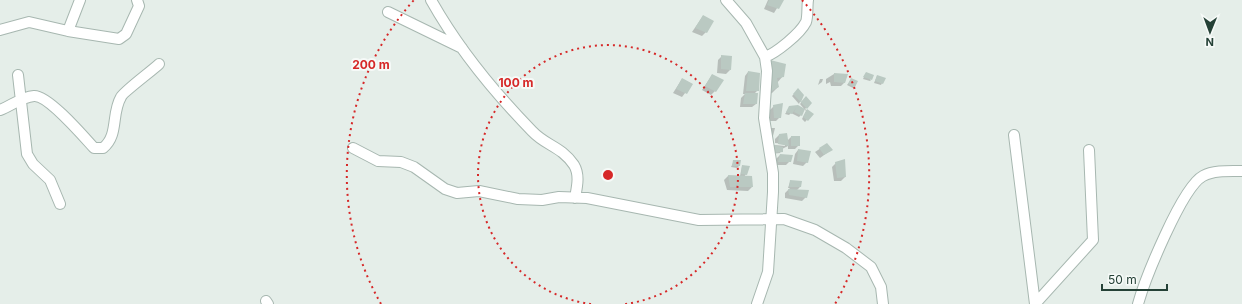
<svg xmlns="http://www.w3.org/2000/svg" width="1242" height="304" font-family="Inter,sans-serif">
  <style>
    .shadow { fill: #0003 }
    .building { fill: #bac9c2 }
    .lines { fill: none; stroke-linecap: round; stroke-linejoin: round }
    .minor-casing { stroke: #a7b7b0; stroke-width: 12 }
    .minor { stroke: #fff; stroke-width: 10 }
    .ring { fill: none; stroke: #d62828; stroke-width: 2; stroke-dasharray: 2 4 }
    .centre { fill: #d62828; stroke: #f6faf8; stroke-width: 2 }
    .ring-label { font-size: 12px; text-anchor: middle; font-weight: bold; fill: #d62828; stroke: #f6faf8; stroke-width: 4; stroke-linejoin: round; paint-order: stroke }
  </style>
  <rect width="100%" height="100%" fill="#e5eee9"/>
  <path class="shadow" d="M768,0H782L774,13L764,9Z
    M703,16L706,32L702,36L692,32Z
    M722,56L730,70L726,74L717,73L718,60Z
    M765,67L783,76L777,83L778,87L772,93L763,97Z
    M748,72L758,90L754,94L756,104L752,107H740L741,98L745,94H743L745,76Z
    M834,74L846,75L845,82L841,86H831L830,82L826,84V79Z
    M712,75L715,91L711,95L702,90Z
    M865,75L871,80L870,81L863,79Z
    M877,76L882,83L881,85L874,83Z
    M682,79L692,84L682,97L673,93Z
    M820,79H823L822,82L818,85Z
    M850,81L854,86L853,88L847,85Z
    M798,90L803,95L799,104L792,96Z
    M806,97L811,103L805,109L812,114L805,122L802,119L806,111L800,104Z
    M774,106L780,117L776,121H770V110Z
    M790,107L804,109L801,115L799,117L791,113L789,115L785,114Z
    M769,128H775L773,136L768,137Z
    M779,135L787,141L791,137L799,145L795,149H788V146L782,149L780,153L771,154L775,145L785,146V144L775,143V139Z
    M827,144L831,150L820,158L815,152Z
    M798,150L807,162L803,166L793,164L795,154Z
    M780,155L790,161L786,165H775L776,159Z
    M734,161L739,166L737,168L731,167Z
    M836,163L845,177L841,181H834L832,167Z
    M742,166L746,174L744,177H751L752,187L748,191L727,190L724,180L728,176H740Z
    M790,182H801L800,187L797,190L806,197L802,201L785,198V193L790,188H788Z"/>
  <path class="building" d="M769,0H784L779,9L767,5Z
    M703,15L714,21L707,33L695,28Z
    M721,55L732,56L731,70L721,69Z
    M770,60L786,64L784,77L777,78L779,87L768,93Z
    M748,71L760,73L759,91H746Z
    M866,72L874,75L872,80L863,77Z
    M834,73L848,74L845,83L834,82Z
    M712,74L724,80L716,92L705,86Z
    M877,75L886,78L883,84L875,81Z
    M682,78L693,84L687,94L676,89Z
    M851,78L858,81L855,87L848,84Z
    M798,88L804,95L801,102L806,96L812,103L807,109L793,94Z
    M745,93H758L757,104H743Z
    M783,103L781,118H774L773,105Z
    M798,105L805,109L802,116L794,112L796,108L792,114L786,112L789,106Z
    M807,109L814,114L808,121L803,117Z
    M787,133L789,146L778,144L779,134Z
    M791,136H800V146H791Z
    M827,143L833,150L824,155L819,148Z
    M770,144L783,147V152L772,153Z
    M798,149L811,151L808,163L797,161Z
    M780,154L793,155L791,162H778Z
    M845,159L846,177L837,178L835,162Z
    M733,160H741L740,166H732Z
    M742,165L750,166L747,175L741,174Z
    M728,175L752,176L753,187H730Z
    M790,180L802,181L801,187H789Z
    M788,189L809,190L807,198L789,195Z"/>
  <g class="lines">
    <defs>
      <path id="minor" d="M431,0C458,48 493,91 532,131C546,146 561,146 574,165C580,175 577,187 575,198
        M726,0L746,23L765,57L767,71L764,118L773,173V192L768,272L757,304
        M388,12L462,48
        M0,30L29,22L68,31L119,39L126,34L139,6L137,0
        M68,31L80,0
        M765,57C776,53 800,34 806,22C808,17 807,6 808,0
        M18,75L27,154L33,164L50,180L60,204
        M0,110C11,106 21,97 34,96C48,95 84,137 94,148H103C119,135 111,114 121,97C123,92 153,70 159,64
        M1014,135L1035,304
        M353,148L378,161L401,162L414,167L445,189L457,193L479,191L518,199L542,200L559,197L587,198L699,220L784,219L815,230L846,248L871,267L881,287L883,304
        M266,301L268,304
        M1035,304L1093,240L1089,150
        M1138,304C1145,279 1182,187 1203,176C1214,170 1229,171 1242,171"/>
    </defs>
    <use href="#minor" class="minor-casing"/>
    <use href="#minor" class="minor"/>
  </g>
  <g class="ring">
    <path d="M591 304A130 130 0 1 1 625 304"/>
    <path d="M381 304A261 261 0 0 1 414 0M802 0A261 261 0 0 1 835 304"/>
  </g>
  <circle cx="608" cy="175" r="6" class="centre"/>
  <g class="ring-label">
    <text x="371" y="69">200 m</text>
    <text x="516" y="87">100 m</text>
  </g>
  <g transform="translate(1210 32) rotate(181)" stroke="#f6faf8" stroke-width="3" paint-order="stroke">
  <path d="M0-3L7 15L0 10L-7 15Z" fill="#244136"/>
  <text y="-6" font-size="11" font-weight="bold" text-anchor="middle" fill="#244136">N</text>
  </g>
  <path d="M1102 284v6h65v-6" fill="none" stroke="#244136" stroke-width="2"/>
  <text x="1108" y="284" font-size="12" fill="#244136" stroke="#f6faf8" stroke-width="3" paint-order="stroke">50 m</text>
</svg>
